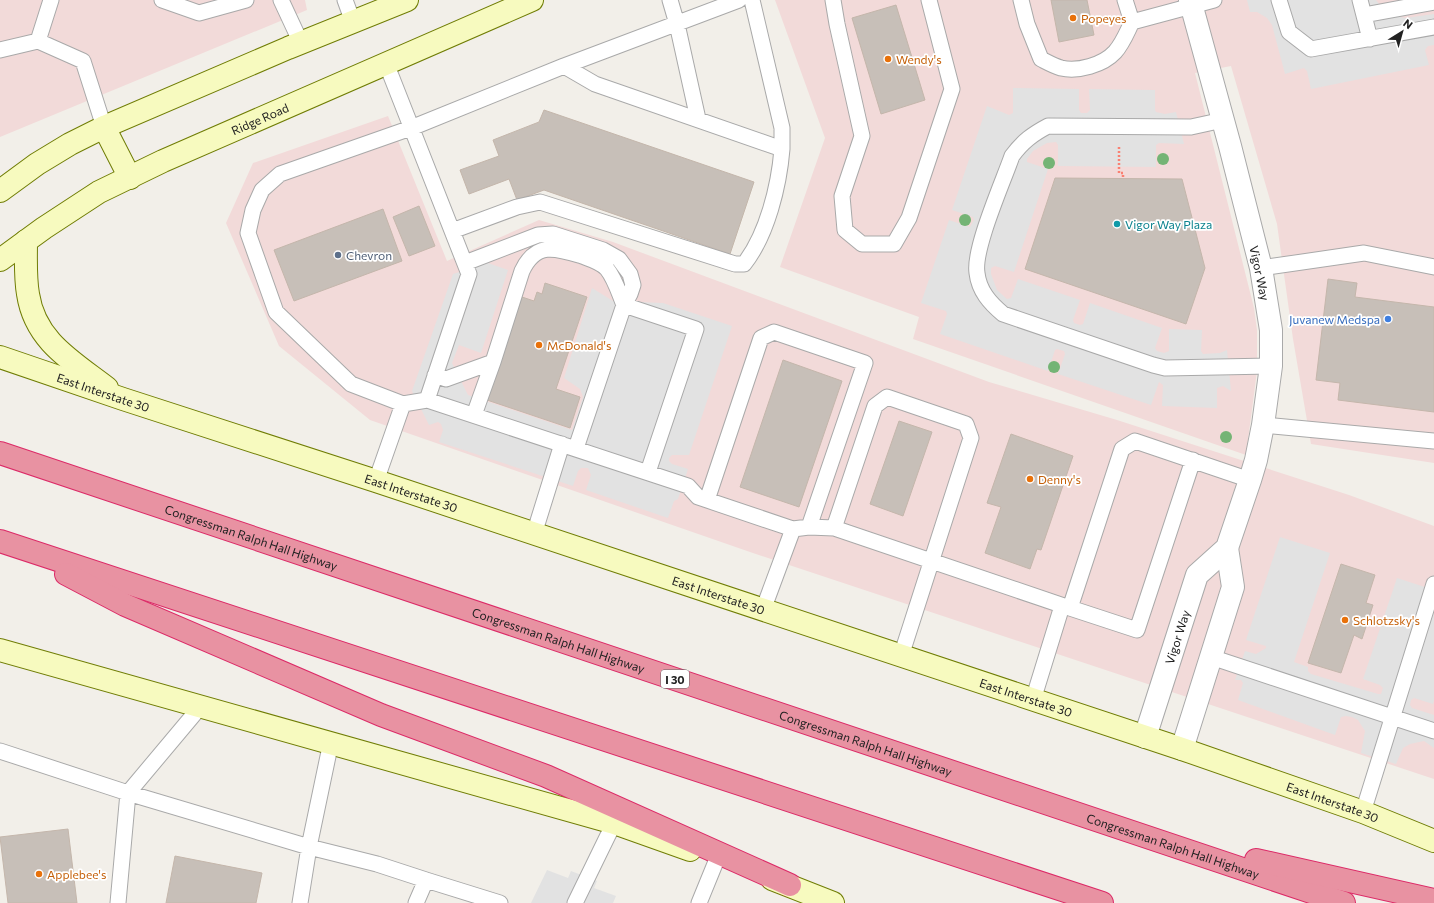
<svg xmlns="http://www.w3.org/2000/svg" width="1434" height="903" font-family="Commissioner,sans-serif">
  <style>
    .commercial { fill: #f2dad9 }
    .parking { fill: #e2e2e2 }
    .building { fill: #c7bfb8; stroke: #c4b6ab }
    .lines { fill: none; stroke-linecap: round; stroke-linejoin: round }
    .lane-casing { stroke: #a9a9a9; stroke-width: 17 }
    .street-casing { stroke: #a9a9a9; stroke-width: 24 }
    .secondary-casing { stroke: #707d05; stroke-width: 24 }
    .highway-casing { stroke: #dc2a67; stroke-width: 24 }
    .path { stroke: #fa8072; stroke-width: 2.5; stroke-dasharray: 2 2; stroke-linecap: butt }
    .lane { stroke: #fff; stroke-width: 15 }
    .street { stroke: #fff; stroke-width: 22 }
    .secondary { stroke: #f7fabf; stroke-width: 22 }
    .highway { stroke: #e892a2; stroke-width: 22 }
    .tree { fill: #74b475 }
    .food-dot { fill: #e8710a; stroke: #fff; stroke-width: 1.5 }
    .culture-dot { fill: #0f9aa8; stroke: #fff; stroke-width: 1.5 }
    .service-dot { fill: #5c6f8a; stroke: #fff; stroke-width: 1.5 }
    .shop-dot { fill: #3f7fe0; stroke: #fff; stroke-width: 1.5 }
    .labels { text-anchor: middle; dominant-baseline: central; stroke-width: 3.5; stroke-linejoin: round; paint-order: stroke }
    .shield { fill: #fff; stroke: #646464; stroke-width: 1 }
    .shield-label { font-size: 11px; font-weight: bold; fill: #222 }
    .food-label { font-size: 12px; fill: #c56008; stroke: #fff; text-anchor: start }
    .street-label { font-size: 12px; fill: #222; stroke: #fff }
    .culture-label { font-size: 12px; fill: #0d838f; stroke: #fff; text-anchor: start }
    .service-label { font-size: 12px; fill: #4e5e75; stroke: #fff; text-anchor: start }
    .shop-label { font-size: 12px; fill: #366cbe; stroke: #fff; text-anchor: end }
  </style>
  <rect width="100%" height="100%" fill="#f2efe9"/>
  <path class="commercial" d="M0,0H305L307,10L0,137Z
    M775,0H1434V463L1311,444L1293,339L1277,224L1231,66L1195,73L1254,308L1257,330V371L1246,455L913,339L919,317L780,267L825,138Z
    M388,116L447,261L539,220L613,242L989,382L1117,420L1349,495L1434,526V779L750,552L370,420L279,346L226,223L253,163Z"/>
  <path class="parking" d="M1247,0H1376L1383,9L1393,16L1406,18L1434,14V45L1428,46L1425,50L1429,65L1311,89L1307,71L1304,68L1285,74L1272,25L1267,18L1257,12H1250Z
    M1013,88L1079,89V110L1081,113H1087L1090,110L1089,89L1155,90V110L1156,112L1165,114L1176,112L1184,144L1159,143L1156,145V167L1058,166V145L1056,142L1047,143L1033,151L1027,159V162L1048,169L1014,272L995,266L991,268V274L997,290L1007,299L1011,298L1018,279L1080,300L1073,320L1074,323L1080,325L1083,324L1090,303L1162,328L1155,348L1157,351L1164,353L1169,351V329L1202,330L1201,351L1203,354L1220,353L1227,350L1231,391L1223,386L1217,388V408L1162,406L1163,385L1159,382L1151,405L1058,374L1065,354L1064,351L1057,349L1055,350L1048,371L940,334L947,314L946,311L921,303L949,220L970,227L974,220L973,217L952,210L987,106L1009,115L1013,113Z
    M488,263L508,270L481,353L459,345L452,363L468,395L572,430L583,397L580,389L564,378L592,288L613,301L663,303L732,326L689,455H672L669,458V461L672,464L688,469L678,499L674,501L668,518L586,490L591,475L588,468H581L578,471L573,486L439,442L443,430L441,424L438,422L429,425L412,391L453,274Z
    M1280,537L1330,553L1294,662L1308,667V671L1311,674L1378,694H1381L1383,688L1380,685L1363,679L1397,578L1434,590V700L1433,704L1414,698L1411,700L1410,705L1412,708L1434,715V748L1424,741L1410,744L1403,748L1396,764L1361,753L1365,731L1358,720L1352,717L1346,716L1341,717L1335,735L1238,700L1243,683L1241,680H1235L1245,651L1256,654L1266,648V646L1246,640Z
    M547,870L568,878L571,871L597,881L594,888L616,896L613,903H531Z"/>
  <path class="building" d="M1051,0H1087L1094,35L1059,42Z
    M896,5L925,100L881,114L852,18Z
    M544,110L754,182L730,254L544,190L517,200L509,179L469,194L460,170L499,156L493,140L539,122Z
    M1055,178L1182,179L1205,268L1186,324L1025,269Z
    M419,206L435,246L409,256L393,217Z
    M383,209L402,261L294,301L274,250Z
    M1328,279L1357,283L1355,297L1434,307V412L1338,400L1340,383L1316,380Z
    M545,283L587,297L556,389L580,397L570,428L487,400L522,297L534,301L537,292L542,294Z
    M783,360L842,381L799,507L740,487Z
    M899,421L932,432L903,516L870,504Z
    M1011,434L1073,456L1041,550L1037,549L1030,569L985,553L1001,507L987,503Z
    M1341,564L1375,575L1366,603L1373,605L1362,639L1354,635L1341,673L1308,663Z
    M68,829L77,903H8L0,837Z
    M175,856L262,873L256,903H166Z"/>
  <g class="lines">
    <defs>
      <path id="lane" d="M162,0L199,13L246,0
        M281,0L301,43
        M345,0L353,22
        M670,0L677,24L698,119
        M752,0L782,128V149
        M833,0L837,24L862,136L842,196L845,230L862,244H894L909,218L952,89L929,0
        M1021,0L1027,24L1041,59C1047,62 1054,66 1061,68C1078,72 1103,65 1115,52C1123,43 1127,32 1132,22L1125,0
        M1279,0L1289,32L1311,49L1434,27
        M1360,0L1370,39
        M1364,15L1434,2
        M1132,22L1214,0
        M38,41L51,0
        M0,50L38,41L83,61L104,127
        M386,63L469,274L427,400L403,404
        M1223,120L1191,127L1048,126C1033,134 1023,141 1012,156C1003,182 973,249 977,273C979,291 990,303 1003,314L1153,365L1165,368L1271,366
        M452,231L517,207L540,202L735,264H744C767,235 779,186 782,149L595,84L564,66
        M465,263L538,235L553,234L603,250L619,259L630,274L633,285L630,294L624,305L576,448
        M1261,268L1364,253L1434,267
        M435,375L446,379L493,362L522,271C536,241 556,248 582,256C590,259 601,262 607,269C615,279 619,293 624,305L696,329L648,472
        M427,400L688,486L698,497L707,500L793,529L809,527L865,363L774,332L761,338L707,500
        M474,415L493,362
        M1263,425L1434,441
        M376,481L403,404L351,384L276,312L248,233L253,210L262,190L280,174L411,128L564,66L739,0
        M809,527L834,528L1070,608L1122,449L1135,441L1250,480
        M834,528L875,406L887,397L966,424L971,438L901,656
        M534,534L562,444
        M1070,608L1137,630L1193,460
        M763,610L793,529
        M1211,657L1434,731
        M1033,700L1062,606
        M0,751L128,793L309,847L377,864L426,880L416,903
        M1363,812L1434,584
        M426,880L500,903
        M118,903L128,793L201,706
        M300,903L309,847L331,742
        M575,903L614,823
        M699,903L717,859"/>
      <g id="street">
        <path id="s1" d="M1145,737L1197,575L1227,548L1250,480L1256,460L1263,425L1271,366V330L1261,268L1230,146L1190,0"/>
        <path d="M1182,749L1233,587L1227,548"/>
      </g>
      <g id="secondary">
        <path d="M104,127L130,178"/>
        <path d="M0,191L37,164L70,144L104,127L288,48L407,0"/>
        <path d="M26,241C26,258 25,277 28,294C35,341 72,361 107,388"/>
        <path id="s2" d="M0,260L44,228L99,192L163,161L532,0"/>
        <path id="s3" d="M0,357L123,399L376,481L1182,749L1363,812L1434,841"/>
        <path d="M0,650L614,823L690,850"/>
        <path d="M772,879L833,903"/>
      </g>
      <g id="highway">
        <path id="s4" d="M0,453L1344,903"/>
        <path d="M0,541L1102,903"/>
        <path d="M66,574L125,605L381,715L546,776L790,885"/>
        <path d="M1256,860L1434,900"/>
      </g>
    </defs>
    <use href="#lane" class="lane-casing"/>
    <use href="#street" class="street-casing"/>
    <use href="#secondary" class="secondary-casing"/>
    <use href="#highway" class="highway-casing"/>
    <path class="path" d="M1119,147V173H1123V179"/>
    <use href="#lane" class="lane"/>
    <use href="#street" class="street"/>
    <use href="#secondary" class="secondary"/>
    <use href="#highway" class="highway"/>
  </g>
  <g class="tree">
    <circle cx="1163" cy="159" r="6"/>
    <circle cx="1049" cy="163" r="6"/>
    <circle cx="965" cy="220" r="6"/>
    <circle cx="1054" cy="367" r="6"/>
    <circle cx="1226" cy="437" r="6"/>
  </g>
  <g class="food-dot">
    <circle cx="1073" cy="18" r="4"/>
    <circle cx="888" cy="59" r="4"/>
    <circle cx="539" cy="345" r="4"/>
    <circle cx="1030" cy="479" r="4"/>
    <circle cx="1345" cy="620" r="4"/>
    <circle cx="39" cy="874" r="4"/>
  </g>
  <circle class="culture-dot" cx="1117" cy="224" r="4"/>
  <circle class="service-dot" cx="338" cy="255" r="4"/>
  <circle class="shop-dot" cx="1388" cy="319" r="4"/>
  <g class="labels">
    <rect class="shield" x="661" y="670" width="28" height="18" rx="3"/>
    <g class="shield-label">
      <text x="675" y="679">I 30</text>
    </g>
    <g class="food-label">
      <text x="1081" y="18">Popeyes</text>
      <text x="896" y="59">Wendy's</text>
      <text x="547" y="345">McDonald's</text>
      <text x="1038" y="479">Denny's</text>
      <text x="1353" y="620">Schlotzsky's</text>
      <text x="47" y="874">Applebee's</text>
    </g>
    <g class="street-label">
      <text stroke="none"><textPath href="#s2" startOffset="297">Ridge Road</textPath></text>
      <text transform="translate(1260 273) rotate(78)">Vigor Way</text>
      <text stroke="none"><textPath href="#s3" startOffset="109">East Interstate 30</textPath></text>
      <text stroke="none"><textPath href="#s3" startOffset="433">East Interstate 30</textPath></text>
      <text stroke="none"><textPath href="#s4" startOffset="265">Congressman Ralph Hall Highway</textPath></text>
      <text stroke="none"><textPath href="#s3" startOffset="757">East Interstate 30</textPath></text>
      <text stroke="none"><textPath href="#s1" startOffset="105">Vigor Way</textPath></text>
      <text stroke="none"><textPath href="#s4" startOffset="589">Congressman Ralph Hall Highway</textPath></text>
      <text stroke="none"><textPath href="#s3" startOffset="1081">East Interstate 30</textPath></text>
      <text stroke="none"><textPath href="#s4" startOffset="913">Congressman Ralph Hall Highway</textPath></text>
      <text stroke="none"><textPath href="#s3" startOffset="1405">East Interstate 30</textPath></text>
      <text stroke="none"><textPath href="#s4" startOffset="1237">Congressman Ralph Hall Highway</textPath></text>
    </g>
    <g class="culture-label">
      <text x="1125" y="224">Vigor Way Plaza</text>
    </g>
    <g class="service-label">
      <text x="346" y="255">Chevron</text>
    </g>
    <g class="shop-label">
      <text x="1380" y="319">Juvanew Medspa</text>
    </g>
  </g>
  <g transform="translate(1402 32) rotate(37)" stroke="#ffffff" stroke-width="3" paint-order="stroke">
  <path d="M0-3L7 15L0 10L-7 15Z" fill="#222222"/>
  <text y="-6" font-size="11" font-weight="bold" text-anchor="middle" fill="#222222">N</text>
  </g>
</svg>
